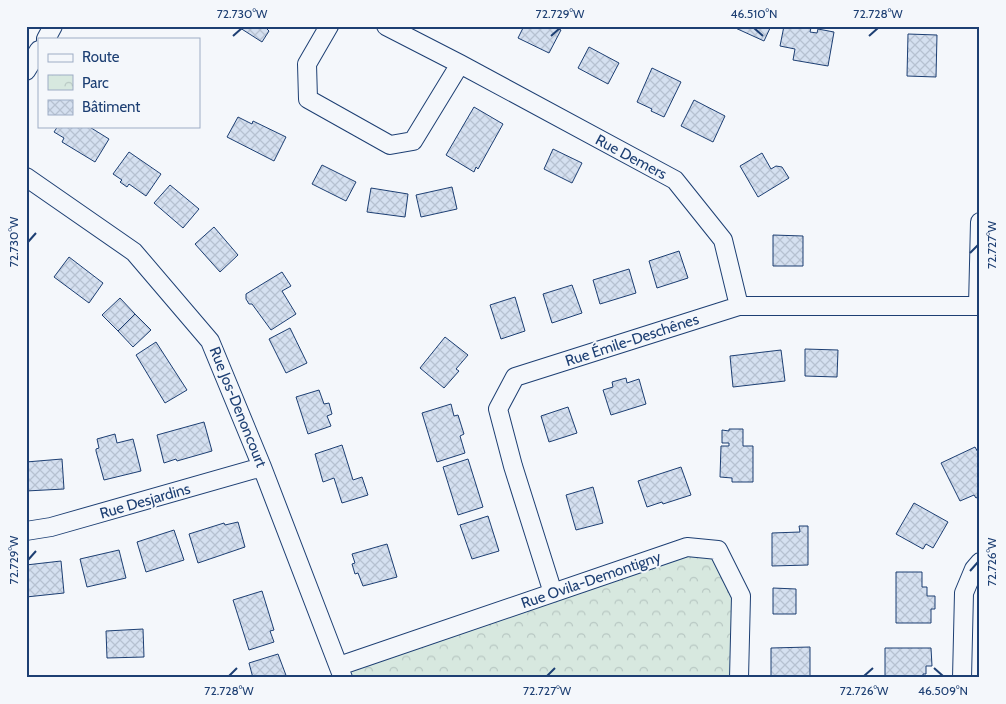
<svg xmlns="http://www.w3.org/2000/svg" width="1006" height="704" font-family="Cabin,sans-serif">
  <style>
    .park { fill: url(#park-crowns); stroke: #687fa3 }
    .building { fill: url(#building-cross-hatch); stroke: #1d3f73 }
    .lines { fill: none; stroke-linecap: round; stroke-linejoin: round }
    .minor-casing { stroke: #1d3f73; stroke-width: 20 }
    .minor { stroke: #f4f7fb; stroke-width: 18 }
    .ticks { fill: none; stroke: #1d3f73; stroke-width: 2 }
    .labels { text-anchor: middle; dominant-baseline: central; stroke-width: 4; stroke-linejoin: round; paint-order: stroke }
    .street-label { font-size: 15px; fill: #1d3f73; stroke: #f4f7fb }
    .neatline { fill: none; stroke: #1d3f73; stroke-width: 2 }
    .ticks-label { font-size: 12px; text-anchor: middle; fill: #1d3f73 }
  </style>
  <defs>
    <pattern id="park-crowns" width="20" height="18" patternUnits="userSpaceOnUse" patternTransform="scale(1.25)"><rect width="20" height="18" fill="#d7e8df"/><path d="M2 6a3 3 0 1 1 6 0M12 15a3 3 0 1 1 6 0" fill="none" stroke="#b8c8c3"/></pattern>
    <pattern id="building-cross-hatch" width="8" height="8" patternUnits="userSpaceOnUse" patternTransform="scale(1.25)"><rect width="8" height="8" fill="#d5e0f0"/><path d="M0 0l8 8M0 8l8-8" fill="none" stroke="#b6c1d1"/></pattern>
  </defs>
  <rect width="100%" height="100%" fill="#f4f7fb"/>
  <path class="park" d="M687,547L718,550L741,596L739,678H343L339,666Z"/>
  <path class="building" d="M237,26H269L267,29L269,31L262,42Z
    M524,26H553L561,30L549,53L518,38Z
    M731,26H771L764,41Z
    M784,26L811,28L810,32L817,33L818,29L834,32L828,66L793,60L795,49L780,46Z
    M908,34L937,35L936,77L907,76Z
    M589,47L619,63L608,84L578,68Z
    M652,68L681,82L664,117L651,111L652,109L637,102Z
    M694,100L725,116L713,142L681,126Z
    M474,107L503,124L478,169L476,167L474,172L446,155Z
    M238,117L252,124L253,121L286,137L274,161L227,137Z
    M58,126H88L109,139L95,162L62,142L64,138L54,132Z
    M553,149L582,163L572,183L544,169Z
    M129,152L161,174L146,196L129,184L127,187L120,182L122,180L113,174Z
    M762,153L771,169L776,166L782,167L789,178L758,197L740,166Z
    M322,165L356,182L346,201L312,184Z
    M170,185L199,209L183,228L154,203Z
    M452,187L457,209L421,217L416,195Z
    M371,188L408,194L405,217L367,212Z
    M214,227L238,255L220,272L195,244Z
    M773,235L803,236V266H773Z
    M679,251L688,278L657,288L649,261Z
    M69,257L103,283L89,303L54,277Z
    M629,269L636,293L600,304L593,280Z
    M282,272L291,286L282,291L296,314L271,330L252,304H249L246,299V294Z
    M572,285L582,313L552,323L543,294Z
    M515,297L525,331L501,339L490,305Z
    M120,298L135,314L118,331L102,315Z
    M135,314L151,330L133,347L118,331Z
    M290,328L307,363L286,373L269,339Z
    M445,337L468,355L456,369L459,371L444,388L420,368Z
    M156,342L187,390L165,403L136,355Z
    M805,349L838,350L837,377L805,376Z
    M781,350L785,381L733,387L730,356Z
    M626,378L627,383L639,379L646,404L611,415L603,390L613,387L612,382Z
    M319,390L324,404L329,403L332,414L327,416L331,426L308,434L296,397Z
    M451,404L454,416L458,415L464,434L460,436L465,453L437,462L422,413Z
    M568,407L577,433L549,442L541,416Z
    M204,422L212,451L177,461L176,459L164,463L157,435Z
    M729,429H743V446H753V482H732V478L720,477L721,446H729V443H722V430L729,431Z
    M115,434L117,443L133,439L141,471L104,480L96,451V449L99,448L97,439Z
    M342,445L353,480L362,477L368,495L342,503L334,478L323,482L315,454Z
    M975,447L980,456V496L976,498L974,495L960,501L941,463Z
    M62,459L64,489L26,491V462Z
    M468,459L483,507L458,515L443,467Z
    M681,467L691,495L663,504L662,502L647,507L638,481Z
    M593,487L603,523L576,530L566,495Z
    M914,503L948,522L933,548L926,544L923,549L896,534Z
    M488,516L499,551L472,559L460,525Z
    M238,522L245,547L198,563L189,534L224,523L225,525Z
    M799,526H808V565L772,566V533L800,532Z
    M174,530L184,560L146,572L137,542Z
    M387,544L397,577L363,586L358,573L355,574L352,564L355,563L352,554Z
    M119,550L126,578L87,587L80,559Z
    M61,561L64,593L26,597V565Z
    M896,572H922V587H927V596H935V609H931V623H896Z
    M773,588L796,589V614H773Z
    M262,591L274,630L270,631L274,642L249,650L233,600Z
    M143,629L144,657L107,658L106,631Z
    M810,647V678H771V648Z
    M885,648H931L932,666H926V674H923V678H885Z
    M278,654L287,678H253L249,663Z"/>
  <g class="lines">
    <defs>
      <path id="minor" d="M329,26L307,64L308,99L390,145L413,141L460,64
        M386,26L460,64L675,180L723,240L739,306
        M46,39L53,26
        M26,71L39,50
        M26,177L134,252L210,341L262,467L343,678
        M26,531L51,527L262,467
        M553,593L513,466L498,409L515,377L739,306H978L980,222
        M339,666L687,547L718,550L741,596L739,678
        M962,678L964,593L974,569L980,562"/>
    </defs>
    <use href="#minor" class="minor-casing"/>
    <use href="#minor" class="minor"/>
  </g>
  <path class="ticks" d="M754,28L763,36M233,36L242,28M551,36L560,28M869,36L878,28M28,242L36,233M970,253L978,245M28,560L36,551M970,571L978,562M934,668L943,676M229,676L237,668M547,676L555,668M864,676L873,668"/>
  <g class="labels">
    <g class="street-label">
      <text transform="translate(631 157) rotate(28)">Rue Demers</text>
      <text transform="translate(632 340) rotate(-18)">Rue Émile-Deschênes</text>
      <text transform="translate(238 407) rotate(68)">Rue Jos-Denoncourt</text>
      <text transform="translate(145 501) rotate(-16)">Rue Desjardins</text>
      <text transform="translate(591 580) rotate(-19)">Rue Ovila-Demontigny</text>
    </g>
  </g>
  <rect width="1006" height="704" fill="none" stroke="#f4f7fb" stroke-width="55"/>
  <rect x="38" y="38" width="162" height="90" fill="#f4f7fb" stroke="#9eadc5"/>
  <rect x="48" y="54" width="25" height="8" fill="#f4f7fb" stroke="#9eadc5"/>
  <text x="82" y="62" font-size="15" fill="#1d3f73">Route</text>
  <rect x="48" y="75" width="25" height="15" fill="url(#park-crowns)" stroke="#9eadc5"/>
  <text x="82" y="88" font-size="15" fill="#1d3f73">Parc</text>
  <rect x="48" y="100" width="25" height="15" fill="url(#building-cross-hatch)" stroke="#9eadc5"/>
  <text x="82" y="112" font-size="15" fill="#1d3f73">Bâtiment</text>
  <rect x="28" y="28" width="950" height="648" class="neatline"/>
  <g class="ticks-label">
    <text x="242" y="18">72.730°W</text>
    <text x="560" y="18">72.729°W</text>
    <text x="754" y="18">46.510°N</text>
    <text x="878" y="18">72.728°W</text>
    <text transform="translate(14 242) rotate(-90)" y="4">72.730°W</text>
    <text transform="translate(992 245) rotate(-90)" y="4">72.727°W</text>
    <text transform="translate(14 560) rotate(-90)" y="4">72.729°W</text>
    <text transform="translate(992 562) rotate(-90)" y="4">72.726°W</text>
    <text x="229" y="695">72.728°W</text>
    <text x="547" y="695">72.727°W</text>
    <text x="864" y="695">72.726°W</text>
    <text x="943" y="695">46.509°N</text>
  </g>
</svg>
